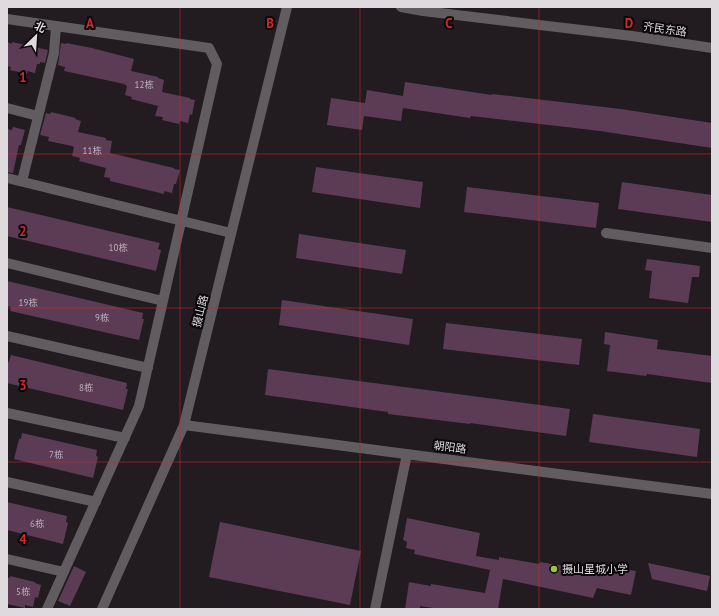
<svg xmlns="http://www.w3.org/2000/svg" width="719" height="616" font-family="'PT Sans','Noto Sans SC',sans-serif">
  <style>
    .building { fill: #5b3c54 }
    .lines { fill: none; stroke-linecap: round; stroke-linejoin: round }
    .minor { stroke: #605c5f; stroke-width: 10 }
    .grid { fill: none; stroke: #d62828; stroke-width: 1; stroke-opacity: 0.55 }
    .poi-dot { fill: #9eca2f; stroke: #090709; stroke-width: 1.5 }
    .labels { text-anchor: middle; dominant-baseline: central; stroke-width: 4; stroke-linejoin: round; paint-order: stroke }
    .number-label { font-size: 9px; fill: #beb2bb }
    .street-label { font-size: 11px; fill: #dfdadd; stroke: #090709 }
    .poi-label { font-size: 11px; fill: #dfdadd; stroke: #090709; text-anchor: start }
    .grid-label { font-size: 13px; text-anchor: middle; font-weight: bold; fill: #d62828; stroke: #090709; stroke-width: 4; stroke-linejoin: round; paint-order: stroke }
  </style>
  <rect width="100%" height="100%" fill="#221b20"/>
  <path class="building" d="M7,42L12,44V42L48,50L45,63L40,62V64H37L35,73L27,71V74L10,70L11,67L7,66Z
    M61,43L66,44V43L92,48L134,59L131,71L158,77V78L164,80L162,92L190,98V99L195,100L192,115L190,114L188,123L180,121L179,124L162,120L163,117L155,116L158,106L131,99L132,97L125,95L127,86L124,84L64,71L65,67L58,65Z
    M405,82L492,95V94L621,109L712,123V148L600,131L471,116L470,118L403,108L401,121L364,116L362,130L327,125L331,98L365,103L367,90L403,96Z
    M51,112L76,118L75,119L81,121L78,132L106,138V140L112,141L110,153L174,168V169L180,170L176,184H174L172,193L164,191V194L110,181V178L104,177L106,168L79,161L80,158L72,156L74,147L72,146L48,141L49,137L40,135L46,113L50,114Z
    M13,127L25,130L21,145H19L13,173L7,172V129L12,130Z
    M316,167L423,182L420,208L312,192Z
    M622,182L712,195V222L618,209Z
    M467,187L599,203L596,228L464,212Z
    M7,207L160,243L158,249L161,250L156,271L7,236Z
    M299,234L406,250L402,274L296,258Z
    M647,259L700,266L699,277H692L688,303L649,298L652,271L645,270Z
    M7,281L143,313L142,319H144L139,340L10,311L11,307L7,306Z
    M282,300L413,319L409,345L279,325Z
    M446,323L582,339L579,365L443,349Z
    M605,332L658,340L657,349L712,356V383L647,374L646,376L607,371L610,345L604,344Z
    M11,355L127,383L126,389H128L123,410L7,383V361L9,362Z
    M268,369L570,409L566,436L470,423V424L388,414V412L265,395Z
    M593,414L700,429L697,457L589,442Z
    M22,433L97,450L96,456L98,457L93,478L14,459L19,439H21Z
    M7,502L67,516L66,522L68,523L63,544L7,530Z
    M407,518L480,533L476,556L499,560V557L539,564L540,562L581,569L582,565L585,566L586,562L636,571L631,595L597,588L593,598L503,579L498,609H440L420,606V609H405L409,582L431,586V584L485,593L490,570L414,554L415,550L406,548L407,542L403,540Z
    M220,522L361,551L350,605L209,577Z
    M648,563L710,576L707,591L652,579Z
    M74,566L86,572L70,606L58,601Z
    M10,576L35,582V583L41,585L38,598L35,597L33,607L25,605V608L7,604V577L10,578Z"/>
  <g class="lines">
    <path class="minor" d="M401,7L423,11L632,36L712,48
      M7,19L209,48L217,64L139,406L47,609
      M7,108L38,116
      M7,178L231,233
      M22,181L54,53L56,26
      M606,233L712,248
      M7,263L163,301
      M7,336L148,368
      M7,413L125,438
      M184,425L712,494
      M7,482L96,502
      M7,559L64,572
      M102,609L184,425L287,7
      M375,609L407,454"/>
  </g>
  <path class="grid" d="M180,7V609M360,7V609M539,7V609M7,154H712M7,308H712M7,462H712"/>
  <circle class="poi-dot" cx="554" cy="569" r="4"/>
  <g class="labels">
    <g class="number-label">
      <text x="144" y="84">12栋</text>
      <text x="92" y="150">11栋</text>
      <text x="118" y="247">10栋</text>
      <text x="28" y="302">19栋</text>
      <text x="102" y="317">9栋</text>
      <text x="86" y="387">8栋</text>
      <text x="56" y="454">7栋</text>
      <text x="37" y="523">6栋</text>
      <text x="23" y="591">5栋</text>
    </g>
    <g class="street-label">
      <text transform="translate(665 29) rotate(8)">齐民东路</text>
      <text transform="translate(200 311) rotate(-76)">摄山路</text>
      <text transform="translate(450 447) rotate(7)">朝阳路</text>
    </g>
    <g class="poi-label">
      <text x="562" y="569">摄山星城小学</text>
    </g>
  </g>
  <g class="grid-label">
    <text x="90" y="28">A</text>
    <text x="270" y="28">B</text>
    <text x="449" y="28">C</text>
    <text x="629" y="28">D</text>
    <text x="23" y="82">1</text>
    <text x="23" y="236">2</text>
    <text x="23" y="390">3</text>
    <text x="23" y="544">4</text>
  </g>
  <rect width="719" height="616" fill="none" stroke="#dfdadd" stroke-width="16"/>
  <g transform="translate(36 36) rotate(25)" stroke="#090709" stroke-width="3" paint-order="stroke">
  <path d="M0-3L7 15L0 10L-7 15Z" fill="#dfdadd"/>
  <text y="-6" font-size="11" font-weight="bold" text-anchor="middle" fill="#dfdadd">北</text>
  </g>
</svg>
